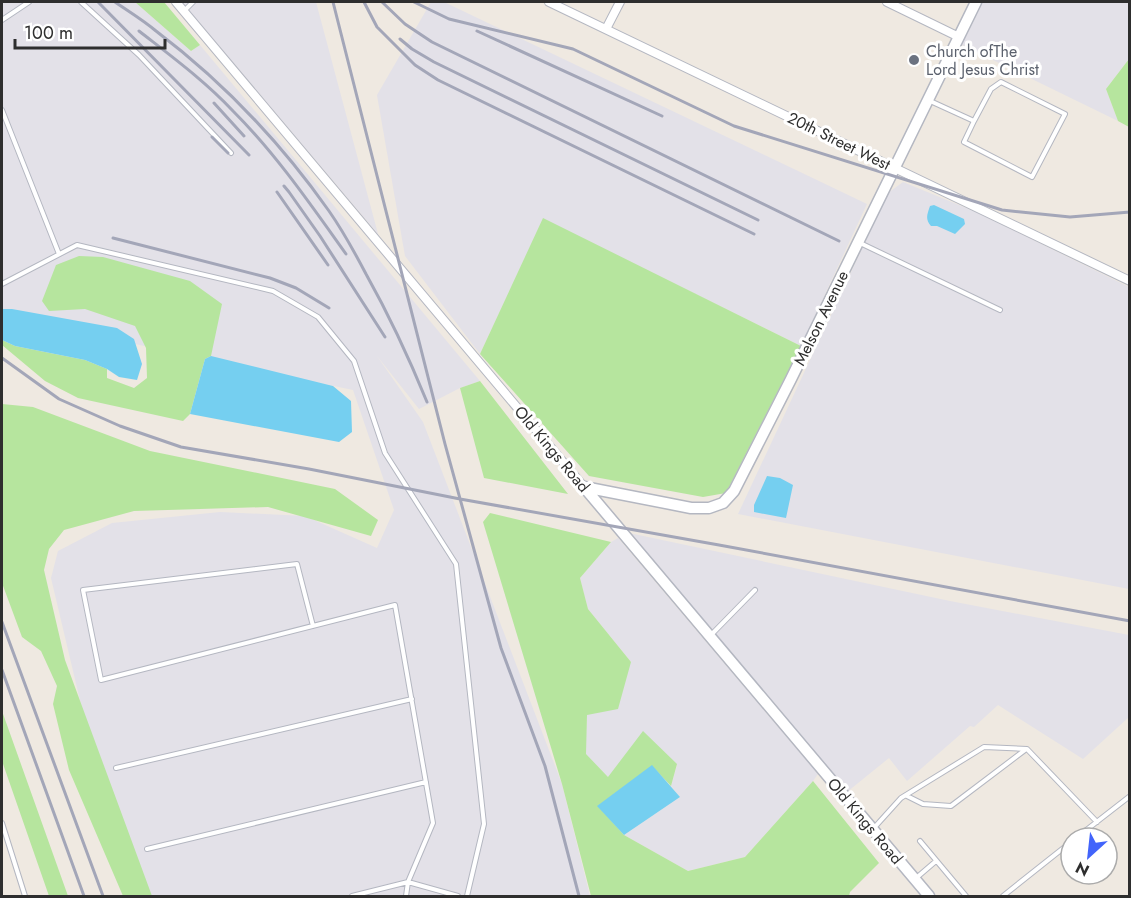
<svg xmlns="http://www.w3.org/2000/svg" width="1131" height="898" font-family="Jost,sans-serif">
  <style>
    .industrial { fill: #e3e1e8 }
    .green { fill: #b6e59e }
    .water { fill: #75cff0 }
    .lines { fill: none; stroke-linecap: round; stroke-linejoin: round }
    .lane-casing { stroke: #b4b7c1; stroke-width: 6 }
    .street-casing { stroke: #b4b7c1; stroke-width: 10 }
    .secondary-casing { stroke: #b4b7c1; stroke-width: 13 }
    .lane { stroke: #fff; stroke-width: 4 }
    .street { stroke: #fff; stroke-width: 8 }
    .secondary { stroke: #fff; stroke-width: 10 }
    .rail { stroke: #a3a6b8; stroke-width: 3 }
    .worship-dot { fill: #6b7280; stroke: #fff; stroke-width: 2 }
    .labels { text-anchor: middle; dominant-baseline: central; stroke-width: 6; stroke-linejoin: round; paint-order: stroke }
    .worship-label { font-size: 16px; fill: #5b616d; stroke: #fff; text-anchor: start }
    .street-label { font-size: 16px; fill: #2e2e2e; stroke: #fff }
  </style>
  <rect width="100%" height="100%" fill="#efe9e1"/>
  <path class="industrial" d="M2,2H135L191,51L200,45L480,381L460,388L419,409L377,356L423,422L562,784L590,896H150L87,730L51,578L58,551L112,523L220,512L305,516L377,548L394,510L353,390L2,316Z
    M182,2H316L378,234Z
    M431,2H444L867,204L801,346L543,219L480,354L405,256L377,95Z
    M981,2H1129V59L1106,89L1118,121L960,44Z
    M903,182L976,212L1129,287V589L738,514L888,193Z
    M629,533L950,601L1129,635V717L1083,759L998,705L974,727L970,726L907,781L889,758L847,792Z
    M618,538L818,774L813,781L745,857L688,871L624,835L680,797L671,786L677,765L608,777L585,754L587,714L631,662L588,609L580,578L611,542Z"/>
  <path class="green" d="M135,2H164L200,45L191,51Z
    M1129,59V127L1118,121L1106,89Z
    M543,218L801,346L726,493L703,497L589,476L480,354Z
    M79,256L103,257L190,281L222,304L211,356L205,359L190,414L183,421L78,398L45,381L2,345V340L15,346L85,360L107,369V378L134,388L147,378L146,348L135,326L85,309L49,311L42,301L56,265Z
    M480,381L568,494L484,478L460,388Z
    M2,404L33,407L150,451L335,489L378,520L371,536L268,507L134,511L64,530L49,549L44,570L65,660L152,896H123L69,770L53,704L57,686L41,651L22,637L2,583Z
    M490,513L611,542L580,578L588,609L631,662L618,709L587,715L586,754L608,777L643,731L677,764L671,786L652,766L598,806L624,835L688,871L745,857L813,781L879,863L850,892L849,896H591L562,784L483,522Z
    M2,711L68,896H49L2,761Z"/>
  <path class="water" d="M934,205L964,219L965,224L955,234L937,226H931C925,219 927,215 930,206Z
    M2,309H12L117,328L134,339L142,364L137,380L119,377L107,369L85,360L15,346L2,340Z
    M211,356L333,386L351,401L352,432L339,442L190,414L205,359Z
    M767,476L780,478L793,485L786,518L754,512V505Z
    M652,765L680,797L624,835L597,806Z"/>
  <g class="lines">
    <defs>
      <path id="lane" d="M81,2L139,55L231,153
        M184,11L193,2
        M2,20L29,2
        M928,100L974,121L964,142L1032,177L1065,114L1001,82L991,89L974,121
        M2,110L59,254
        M858,242L1000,310
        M2,284L77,245L273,291L318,317L354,361L385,453L456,564L484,824L467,896
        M313,626L297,564L83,590L101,680L395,605L433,823L408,882L406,896
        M710,636L755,590
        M116,768L412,699
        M907,796L923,804L951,806L1025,750
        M2,823L25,896
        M873,829L901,798L984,747L1027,749L1097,822
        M1076,838L1130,796
        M920,841L966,896
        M147,849L426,782
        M915,879L936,861
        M352,896L408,882L458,896
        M1003,896L1071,842"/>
      <path id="street" d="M176,2L584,487
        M549,2L1130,281
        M887,2L959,37
        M606,29L620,2"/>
      <path id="secondary" d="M584,487L691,508H709L723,503L734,491L791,379L976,2
        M584,487L929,896"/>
    </defs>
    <use href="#lane" class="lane-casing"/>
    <use href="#street" class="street-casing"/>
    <use href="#secondary" class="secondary-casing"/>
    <use href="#lane" class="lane"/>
    <use href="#street" class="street"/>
    <use href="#secondary" class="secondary"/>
    <path class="rail" d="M98,2L249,155
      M115,2C128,11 143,20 156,31C222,81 281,143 329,211C343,231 355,253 366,274C389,315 409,358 427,402
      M333,2L445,444L501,648L545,766L579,896
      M364,2L377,27L415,65L438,80L754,234
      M382,2L405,24L432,42L839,241
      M414,2L449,19L573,49L734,126L1002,210L1070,217L1130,212
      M139,31C171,56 205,81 233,111C276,154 311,205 346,254
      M477,31L662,116
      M400,39L412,49L434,62L758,220
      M214,103L244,136
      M212,137L228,153
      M284,186L289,192L320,236L385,337
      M277,192L328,265
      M113,238L270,278L296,288L329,308
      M2,358L59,399L120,426L181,447L309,469L460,499L719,545L1130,621
      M2,622L103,896
      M2,670L84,896"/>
  </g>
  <circle class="worship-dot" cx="914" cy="60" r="6"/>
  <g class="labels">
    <g class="worship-label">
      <text x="926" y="51">Church ofThe<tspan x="926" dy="18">Lord Jesus Christ</tspan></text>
    </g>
    <g class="street-label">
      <text transform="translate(839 141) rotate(26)">20th Street West</text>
      <text transform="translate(821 318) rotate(-64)">Melson Avenue</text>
      <text transform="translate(552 449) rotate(50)">Old Kings Road</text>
      <text transform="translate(865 821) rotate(50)">Old Kings Road</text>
    </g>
  </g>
  <rect width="1131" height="898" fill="none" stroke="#2e2e2e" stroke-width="6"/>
  <g transform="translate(1089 856) rotate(207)"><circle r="28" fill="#ffffff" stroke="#ababab" stroke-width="1.5"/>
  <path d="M0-4.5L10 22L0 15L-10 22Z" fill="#4264fb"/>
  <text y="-9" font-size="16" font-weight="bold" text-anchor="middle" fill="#2e2e2e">N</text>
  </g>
  <path d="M15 39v9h150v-9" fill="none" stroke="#2e2e2e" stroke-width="3"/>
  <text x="24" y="39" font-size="18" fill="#2e2e2e" stroke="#ffffff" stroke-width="4.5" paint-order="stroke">100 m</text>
</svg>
